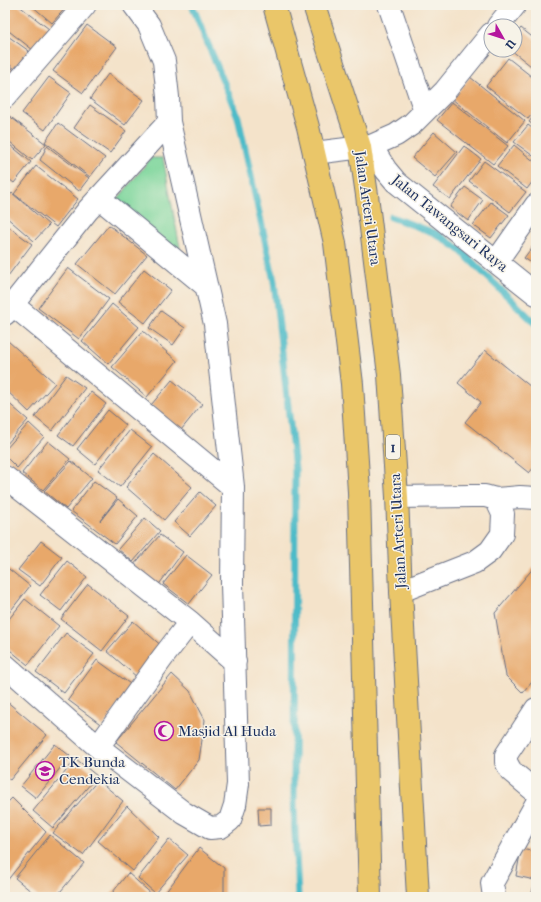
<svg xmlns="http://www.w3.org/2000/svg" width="541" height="902" font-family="'IM FELL French Canon',serif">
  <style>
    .green { fill: #7dd69b; stroke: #4c827c }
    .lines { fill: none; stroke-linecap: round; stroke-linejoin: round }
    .stream { stroke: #4ebbc8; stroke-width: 7 }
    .building { fill: #e8a86b }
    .minor-casing { stroke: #676e84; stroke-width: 24 }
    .highway-casing { stroke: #676e84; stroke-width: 24 }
    .minor { stroke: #fff; stroke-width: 22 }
    .highway { stroke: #eac669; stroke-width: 22 }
    .labels { text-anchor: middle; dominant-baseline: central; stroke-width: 3; stroke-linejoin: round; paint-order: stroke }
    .shield { fill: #f7f3e8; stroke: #5d6a87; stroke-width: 1 }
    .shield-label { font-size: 14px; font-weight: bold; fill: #1b2f5e }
    .street-label { font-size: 15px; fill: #1b2f5e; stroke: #f7f3e8 }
    .poi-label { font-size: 15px; fill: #1b2f5e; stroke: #f7f3e8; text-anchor: start }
  </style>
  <rect width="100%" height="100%" fill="#f7f3e8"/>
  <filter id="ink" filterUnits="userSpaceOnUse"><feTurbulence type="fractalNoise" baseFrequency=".025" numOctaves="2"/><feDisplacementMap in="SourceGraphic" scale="8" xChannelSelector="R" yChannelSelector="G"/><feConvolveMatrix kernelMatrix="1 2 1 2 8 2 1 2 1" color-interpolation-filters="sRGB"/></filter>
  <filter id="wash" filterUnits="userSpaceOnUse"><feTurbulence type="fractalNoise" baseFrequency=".012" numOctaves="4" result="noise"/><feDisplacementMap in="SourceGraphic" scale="16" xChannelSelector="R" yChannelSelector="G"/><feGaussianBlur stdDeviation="0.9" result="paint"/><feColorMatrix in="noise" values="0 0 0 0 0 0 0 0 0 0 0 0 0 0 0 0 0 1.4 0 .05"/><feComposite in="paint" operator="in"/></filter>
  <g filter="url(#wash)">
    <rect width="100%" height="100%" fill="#f4e3ca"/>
    <path class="green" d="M151,158H163L180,248H171L117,200Z"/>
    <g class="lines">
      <path class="stream" d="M192,5L238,117L274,281L295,469L294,808L298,897
        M391,217L435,233L459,249L536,324"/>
    </g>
    <g id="blocks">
      <path class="building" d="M5,5H18L49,29L33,50L5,28Z
        M31,5H68L52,23Z
        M87,25L117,47L83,93L53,71Z
        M521,28L536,40V70L511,50H515V35Z
        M5,34L29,51L15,69L5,61Z
        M508,58L536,80V109L528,119L486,86Z
        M5,63L14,70L5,82Z
        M108,74L144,100L125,125L90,99Z
        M49,77L71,93L45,130L22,113Z
        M470,77L525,121L507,143L452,99Z
        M452,102L508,146L493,164L437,120Z
        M90,105L126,131L110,153L74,128Z
        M536,113V127L529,122Z
        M8,115L46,144L32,160L5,138V118Z
        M58,123L105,158L90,177L45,142Z
        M528,125L536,131V158L514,142Z
        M434,132L457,152L435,177L412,158Z
        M5,141L31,162L14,183L5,176Z
        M514,145L536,163V177L527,189L497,166Z
        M47,146L89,178L79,191L40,160Z
        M464,146L481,159L450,199L433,187Z
        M484,161L526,192L510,212L469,181Z
        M36,166L78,199L56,227L14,194Z
        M465,187L483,200L468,221L450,207Z
        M12,193L49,225L34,241L5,216V201Z
        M491,202L509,215L491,238L473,225Z
        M5,224L32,244L8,276L5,273Z
        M109,225L147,255L115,294L77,264Z
        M536,242V266L524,258Z
        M68,268L109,299L79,339L38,308Z
        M144,269L171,290L145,323L118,302Z
        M112,304L139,327L108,364L82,341Z
        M161,311L185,328L173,345L149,328Z
        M143,331L177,361L147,397L112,367Z
        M8,341L55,383L29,412L5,389V344Z
        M485,350L536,391V465L529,473L465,422L481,402L458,383Z
        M66,375L85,388L52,431L35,417Z
        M172,380L202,404L181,430L151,405Z
        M91,392L106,404L73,446L58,435Z
        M5,400L28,420L5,446Z
        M108,410L126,425L95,464L77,449Z
        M29,423L44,437L17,468L5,456V450Z
        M130,430L152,447L120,487L98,470Z
        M48,441L70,459L43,490L22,473Z
        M154,454L192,487L164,520L126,487Z
        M71,461L92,478L66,509L44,491Z
        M94,481L117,498L100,521L118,499L138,516L115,544L94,528L71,511Z
        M200,492L216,506L190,536L174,522Z
        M145,518L160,531L133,562L118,549Z
        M160,535L183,552L157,587L131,568Z
        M41,541L62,557L40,586L18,570Z
        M186,555L212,575L189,604L163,584Z
        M67,561L87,577L61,611L40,595Z
        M536,565V677L523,693L506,676L495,613Z
        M5,566L30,586L5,618Z
        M88,584L129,616L102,651L61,619Z
        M25,599L59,626L28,665L5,646V624Z
        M133,621L164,648L138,678L107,651Z
        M66,633L94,654L64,693L36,672Z
        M97,660L133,686L103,726L68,700Z
        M172,674L190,691L205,720L199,760L175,790L116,742Z
        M5,700L47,735L10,780L5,776Z
        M55,744L70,756L36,798L21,786Z
        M76,759L97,776L53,828L33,811Z
        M98,780L123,801L83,855L53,833Z
        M12,798L46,832L6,882H5V805Z
        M127,806L159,837L133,871L98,841Z
        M258,808H271V825L259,826Z
        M50,835L84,863L56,897H38L15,878Z
        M169,839L188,855L155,893L138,878Z
        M199,848L224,868V897H162Z
        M521,849L536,852V897H531L535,880L516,876Z
        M128,873L155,897H109Z"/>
    </g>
  </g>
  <g filter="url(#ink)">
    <use href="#blocks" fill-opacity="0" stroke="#676e84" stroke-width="1"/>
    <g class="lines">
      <defs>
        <path id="minor" d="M389,5L425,111
          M498,26L515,5
          M5,97L85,5
          M371,146L386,170L396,182L536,294
          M314,153L371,146L396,135L412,124L445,91L491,34
          M99,198L206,286
          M496,262L536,205
          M13,305L233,487
          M5,314L88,210L169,122
          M5,477L190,622L235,662
          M397,497L472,496H485L496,499L503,514L502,534L490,551L475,562L401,591
          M496,499L520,497L536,498
          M5,665L98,747L184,813L210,828L221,827L230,820L235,805L238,784L232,584L233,487L215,324L169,122L168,97L164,61L149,25L134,5
          M536,709L506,755V762L511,771L536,792
          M98,747L163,657L190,622
          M494,897L492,883L536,804"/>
        <path id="highway" d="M274,5L308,127L335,243L352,384L359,492L370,897
          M314,5L360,147L367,195L389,375L397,497L401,591L418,897"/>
      </defs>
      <use href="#minor" class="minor-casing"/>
      <use href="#highway" class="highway-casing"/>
      <use href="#minor" class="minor"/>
      <use href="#highway" class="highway"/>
    </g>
  </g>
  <defs>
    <symbol id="mosque-ring" viewBox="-11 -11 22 22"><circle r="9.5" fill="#f7f3e8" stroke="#b5179e" stroke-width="1.5"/><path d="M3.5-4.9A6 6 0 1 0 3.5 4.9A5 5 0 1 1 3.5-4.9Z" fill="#b5179e"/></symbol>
    <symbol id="school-ring" viewBox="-11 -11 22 22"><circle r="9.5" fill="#f7f3e8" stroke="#b5179e" stroke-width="1.5"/><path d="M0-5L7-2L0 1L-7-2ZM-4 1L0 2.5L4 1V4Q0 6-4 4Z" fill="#b5179e"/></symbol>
  </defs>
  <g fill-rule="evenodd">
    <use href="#mosque-ring" x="153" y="720" width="22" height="22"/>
    <use href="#school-ring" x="34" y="760" width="22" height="22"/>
  </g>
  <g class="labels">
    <rect class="shield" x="386" y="435" width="14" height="24" rx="3"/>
    <g class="shield-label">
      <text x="393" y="447">1</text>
    </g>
    <g class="street-label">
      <text transform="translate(368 208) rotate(82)">Jalan Arteri Utara</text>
      <text transform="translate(450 223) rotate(39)">Jalan Tawangsari Raya</text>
      <text transform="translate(398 531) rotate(-93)">Jalan Arteri Utara</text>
    </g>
    <g class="poi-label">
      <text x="178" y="731">Masjid Al Huda</text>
      <text x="59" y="762">TK Bunda<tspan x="59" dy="17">Cendekia</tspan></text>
    </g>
  </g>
  <rect width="541" height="902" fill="none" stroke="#f7f3e8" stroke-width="20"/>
  <g transform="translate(503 38) rotate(129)"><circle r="19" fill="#f7f3e8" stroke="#9fa5b1"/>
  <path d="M0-3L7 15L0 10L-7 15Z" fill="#b5179e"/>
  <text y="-6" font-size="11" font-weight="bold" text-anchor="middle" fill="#1b2f5e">U</text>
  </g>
</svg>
